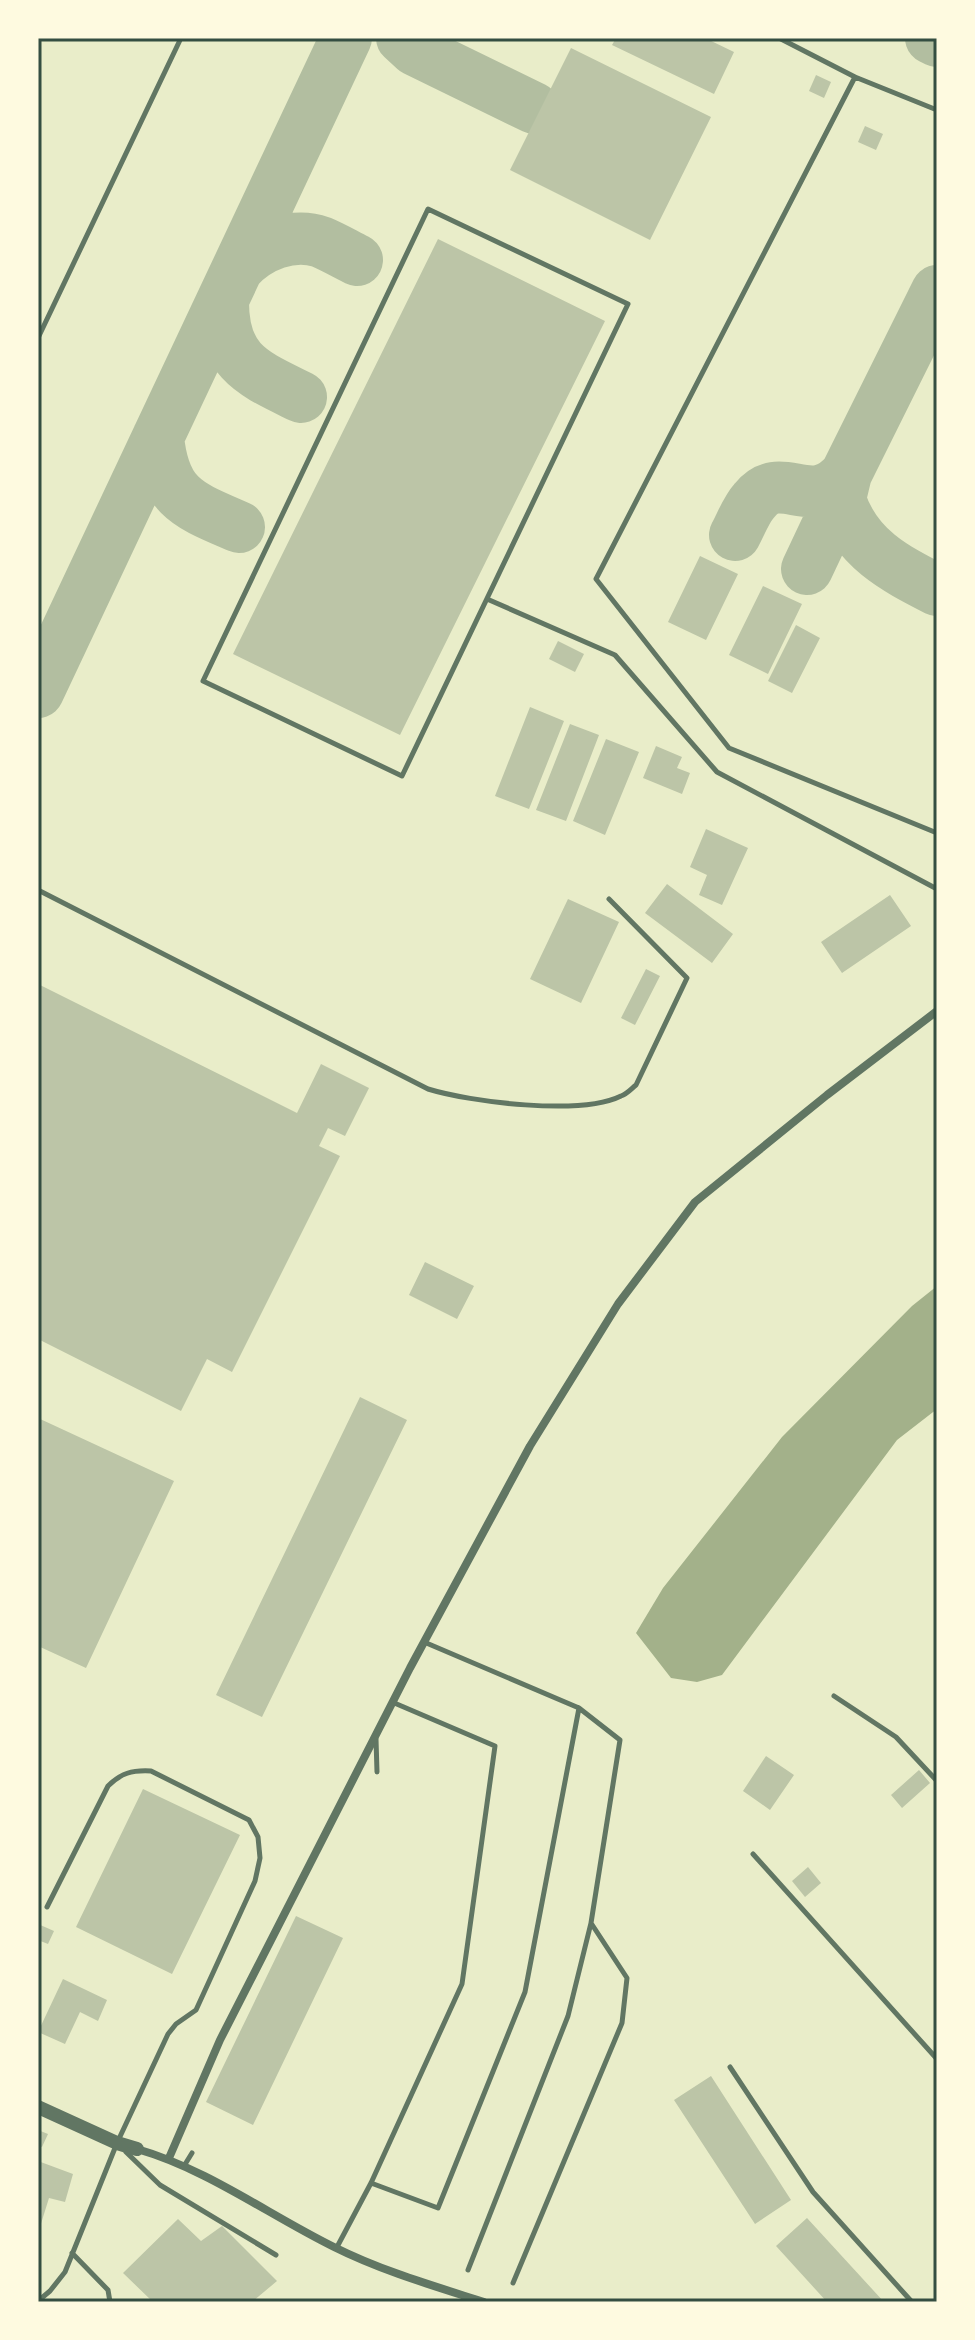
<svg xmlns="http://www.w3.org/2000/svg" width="975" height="2340" font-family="'Nunito Sans',sans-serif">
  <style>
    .water { fill: #a3b18a }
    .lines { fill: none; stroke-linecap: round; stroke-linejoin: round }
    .taxiway { stroke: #b2bea0; stroke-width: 52 }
    .building { fill: #bcc5a7 }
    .service { stroke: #617663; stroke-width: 5 }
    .minor { stroke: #617663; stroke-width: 8 }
    .tertiary { stroke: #617663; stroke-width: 14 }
    .neatline { fill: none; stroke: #344e41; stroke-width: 3 }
  </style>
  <rect width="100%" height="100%" fill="#e9edc9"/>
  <path class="water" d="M937,1286V1409L897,1440L722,1675L697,1682L671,1678L636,1633L663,1588L782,1437L912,1306Z"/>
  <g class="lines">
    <path class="taxiway" d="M402,38L415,50L534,108
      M931,38L937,41
      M238,268C258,246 292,232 321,242C333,247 345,254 357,260
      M223,299C222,362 252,373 301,397
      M158,437C164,498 188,505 239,527
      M840,499C855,548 894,568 937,590
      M735,535C741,524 746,510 754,501C782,466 810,515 846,474
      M807,569L840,499L846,474L937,291
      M38,692L346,38"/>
  </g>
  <path class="building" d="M616,38H705L734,52L714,94L612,45Z
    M571,48L711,117L650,240L510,170Z
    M816,75L831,82L824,98L809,91Z
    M865,126L883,134L876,150L858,142Z
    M438,239L605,321L400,735L233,654Z
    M700,556L738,574L706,640L668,622Z
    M763,586L802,604L768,674L729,655Z
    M796,625L820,638L792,693L768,681Z
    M558,641L584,654L575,672L549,659Z
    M530,707L564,721L529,809L495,796Z
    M570,724L599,735L566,821L536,810Z
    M606,739L639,752L605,835L573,821Z
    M656,746L682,757L677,768L690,773L682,794L643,778Z
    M706,829L748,848L722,905L699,895L707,875L690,867Z
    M667,884L733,934L712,963L645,913Z
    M890,895L911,926L842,973L821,942Z
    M568,899L619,922L581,1003L530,979Z
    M646,969L660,976L635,1025L621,1018Z
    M38,984L297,1113L321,1064L369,1088L345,1136L328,1128L319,1146L340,1156L232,1372L207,1359L181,1411L38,1339Z
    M425,1262L474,1286L457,1319L409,1295Z
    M360,1397L407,1420L262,1717L216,1695Z
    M38,1418L174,1481L86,1668L38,1646Z
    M766,1756L794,1775L770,1810L743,1791Z
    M919,1770L930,1783L902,1808L891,1795Z
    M143,1789L240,1835L172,1974L76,1927Z
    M808,1867L821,1883L805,1897L792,1881Z
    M296,1916L343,1938L253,2125L206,2102Z
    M38,1924L54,1931L48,1944L38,1940Z
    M63,1979L107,2000L98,2021L80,2012L65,2044L38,2032Z
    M711,2076L791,2200L755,2224L674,2100Z
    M38,2130L48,2134L42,2147L38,2146Z
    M38,2161L73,2174L65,2202L49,2198L39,2230Z
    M807,2218L884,2302H827L776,2246Z
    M178,2219L201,2241L222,2226L277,2281L252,2302H153L123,2273Z"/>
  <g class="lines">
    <path class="service" d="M779,38L855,77L937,110
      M855,77L596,579L729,748L937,833
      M428,209L628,304L402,776L203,681Z
      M38,338L181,38
      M487,599L615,655L717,772L937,889
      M38,890L428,1089C470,1102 581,1116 621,1096C627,1094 632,1088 636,1085L687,978L609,899
      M834,1696L896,1737L937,1781
      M376,1739L377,1772
      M753,1854L937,2059
      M730,2067L813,2192L912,2302
      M126,2152L160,2185L276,2255
      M184,2166L192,2153
      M371,2183L438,2208L525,1992L579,1708L424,1642
      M337,2247L371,2183L462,1984L495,1746L392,1702
      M72,2253L108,2290L110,2302
      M468,2270L568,2016L591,1923
      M513,2283L622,2023L627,1978L591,1923L620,1740L579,1708
      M38,2301L50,2291L65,2272L117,2143L168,2034L176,2024L196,2010L255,1881L260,1858L258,1837L249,1820L151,1771C132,1770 121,1773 108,1786L47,1907"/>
    <path class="minor" d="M137,2149C207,2169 269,2215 334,2247C382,2271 434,2286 484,2302
      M169,2158L220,2040L410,1668L530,1446L618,1304L695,1202L827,1095L937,1011"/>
    <path class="tertiary" d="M38,2107L117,2143L137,2149"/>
  </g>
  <rect width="975" height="2340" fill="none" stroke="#fefae0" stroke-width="80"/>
  <rect x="40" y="40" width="895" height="2260" class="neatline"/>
</svg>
